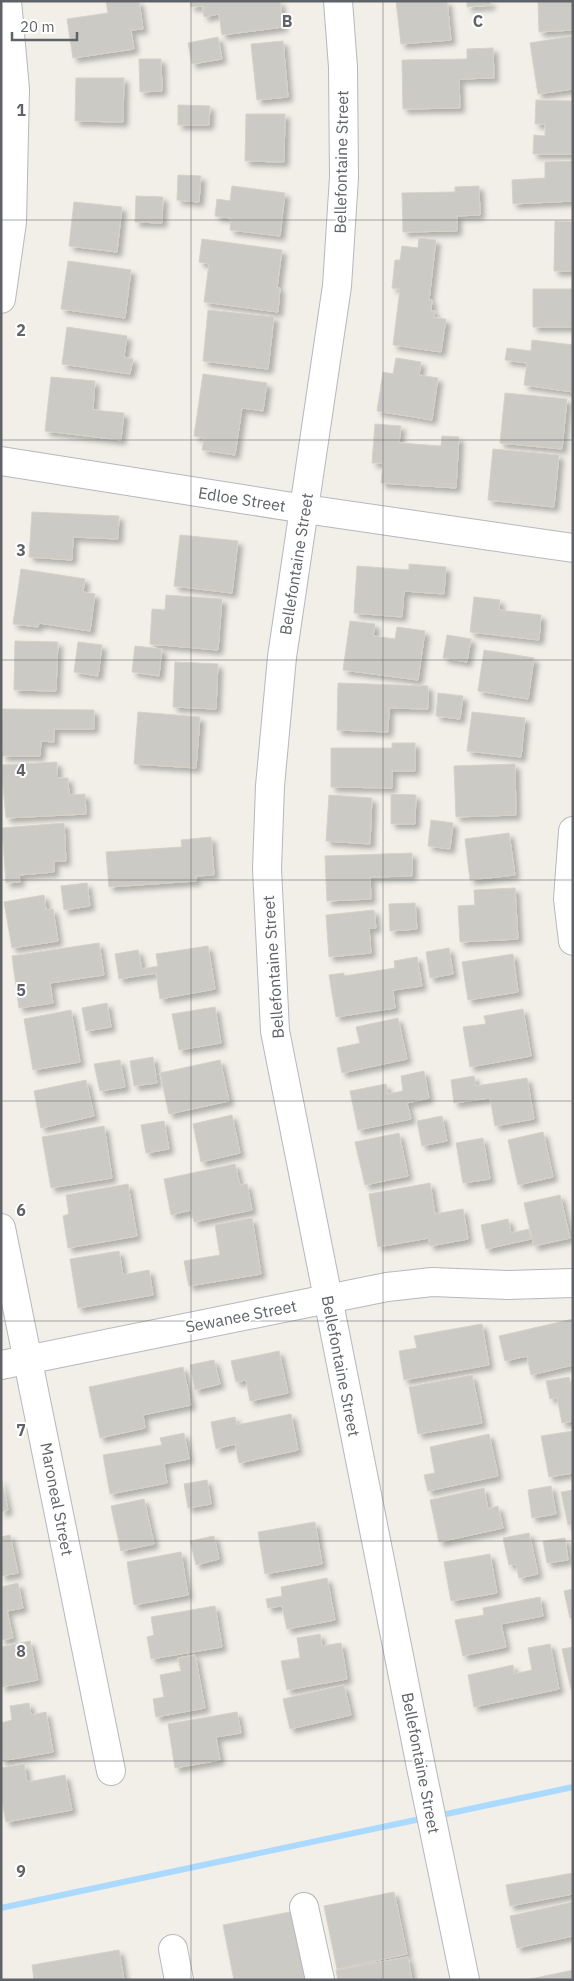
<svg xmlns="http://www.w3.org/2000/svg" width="574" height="1981" font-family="'IBM Plex Sans',sans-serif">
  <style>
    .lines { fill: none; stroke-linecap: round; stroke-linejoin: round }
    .stream { stroke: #aadaff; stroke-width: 6 }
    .building { fill: #cccac5; stroke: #d6d1c6; filter: url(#shadow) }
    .minor-casing { stroke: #b5b8bc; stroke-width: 30 }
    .minor { stroke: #fff; stroke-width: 28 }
    .grid { fill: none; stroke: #5f6368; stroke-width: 1; stroke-opacity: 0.55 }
    .labels { text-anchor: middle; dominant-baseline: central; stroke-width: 4; stroke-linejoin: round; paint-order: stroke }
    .street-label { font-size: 16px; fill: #5f6368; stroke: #fff }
    .grid-label { font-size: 16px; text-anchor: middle; font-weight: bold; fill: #5f6368; stroke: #fff; stroke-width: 4; stroke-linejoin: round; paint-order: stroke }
  </style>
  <defs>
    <filter id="shadow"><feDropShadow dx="4.5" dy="4.5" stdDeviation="2.5" flood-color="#0004"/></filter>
  </defs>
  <rect width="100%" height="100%" fill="#f1efe8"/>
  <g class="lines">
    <path class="stream" d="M437,1816L573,1787
      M1,1908L425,1818"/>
  </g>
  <path class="building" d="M106,1H139L143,29L131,30L134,49L73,58L67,19L108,13Z
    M190,1H280L283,27L222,35L219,14L204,17L203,6L191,7Z
    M396,1H447L451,40L401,44Z
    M467,1H490L491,5L467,7Z
    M538,1H573V30L539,32Z
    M573,36V89L538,94L530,43Z
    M218,37L222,59L192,64L188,43Z
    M283,41L288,97L257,100L251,44Z
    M493,48L494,78L459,79L460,108L403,109L402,60L467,59V49Z
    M139,59H161L162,91L140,92Z
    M76,78H124L123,122L75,121Z
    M536,100L573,101V154H533L534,135L545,136V124H535Z
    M178,105L210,106L209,125H178Z
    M246,114H285L284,162L245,161Z
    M573,161V201L513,204L512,180L545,178V162Z
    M178,175L201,176L199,202L177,200Z
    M232,186L285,193L280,236L230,230L231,218L215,216L217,199L230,201Z
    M479,186L480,215L457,216V231L403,232L402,193L455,192V187Z
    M136,196L163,197L162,223L135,222Z
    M74,202L122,207L117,252L69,246Z
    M555,221L573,222V271H554Z
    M419,238L436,240L429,300H432L431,311H435L434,318L446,319L441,352L393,345L400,289L392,288L395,260H400L402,246L418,248Z
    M202,239L282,250L277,288H280L278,312L204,302L209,264L199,262Z
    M68,261L131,270L125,318L61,309Z
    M533,289H573V327H533Z
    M208,310L274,317L268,369L203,361Z
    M67,327L127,336L124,357L133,359L130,374L62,364Z
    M532,340L573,345V392L524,385L527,363L505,360L507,348L531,351Z
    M396,358L421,362L419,375L438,378L432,420L377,411L383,372L393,374Z
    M203,374L267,383L263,411L242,408L235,455L202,450L204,438L194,436Z
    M51,377L95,381L93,410L124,413L121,440L45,431Z
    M505,393L567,399L562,449L500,443Z
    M375,424L401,426L399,443L441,446L442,436L459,437L456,488L381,483L383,463H372Z
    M493,449L559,455L554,507L488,500Z
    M32,512L119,516L118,539L73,537L72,560L29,557Z
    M180,535L238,541L232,593L174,586Z
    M409,564L446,567L444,594L404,591L402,617L354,613L357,566L409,570Z
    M21,569L85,579L83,592L95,594L90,631L39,623L38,627L13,624Z
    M166,595L222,599L218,650L150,644L152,609L165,610Z
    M474,597L500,600L499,610L541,615L539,640L470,632Z
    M350,621L375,624L373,636L395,639L397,627L425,631L418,680L343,670Z
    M447,635L471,639L467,662L443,658Z
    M15,641L58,642L56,691L14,690Z
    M78,642L102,645L98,676L74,672Z
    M135,646L162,649L159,676L132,672Z
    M484,650L534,658L528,699L478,691Z
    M175,662L218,664L216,709L173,707Z
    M338,683L428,686V709L389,708L388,732L337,730Z
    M438,693L463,696L460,719L436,716Z
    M3,709L94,710V729H54V742L41,741L40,756H2Z
    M138,712L200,717L196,768L134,764Z
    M472,712L525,718L521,757L467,751Z
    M392,743H415V771H392V788L331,787V748H392Z
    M57,762V778H68L69,795L85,794L86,814L6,818L1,765Z
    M515,764L516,815L456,817L454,766Z
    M391,794L416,795L415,824H391Z
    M329,795L372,798L370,844L326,841Z
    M431,820L453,823L450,849L428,846Z
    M64,823L66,861H54V872L19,875L20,882L6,883L2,828Z
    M509,833L515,875L470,880L465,839Z
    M211,837L214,875L196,876V881L109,887L106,852L182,847L181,840Z
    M412,853V876L370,877L371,899L327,901L325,856Z
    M87,883L90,906L64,910L61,886Z
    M515,888L518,939L460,942L458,906L475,905L474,890Z
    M44,895L46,910L53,909L58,941L12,948L4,902Z
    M415,903L417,929L390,931L389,904Z
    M374,910L376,928H369L371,953L329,957L326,915Z
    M99,943L104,975L50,983L53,1003L19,1008L12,956Z
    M208,946L215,989L160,999L156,973L119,979L115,954L138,950L142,969L158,966L156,954Z
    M449,948L453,974L430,978L426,952Z
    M513,954L518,992L468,1000L462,962Z
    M417,957L422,986L393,990L395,1008L336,1017L329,975L344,973V976L395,968L394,961Z
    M107,1003L111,1027L86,1031L82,1008Z
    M215,1007L221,1043L179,1050L172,1014Z
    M523,1009L531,1056L470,1067L463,1027L486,1024L484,1016Z
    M71,1010L80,1062L33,1070L24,1019Z
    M398,1018L407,1059L342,1073L337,1048L360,1043L356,1027Z
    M153,1057L157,1083L134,1086L130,1061Z
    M120,1060L125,1087L100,1091L94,1064Z
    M220,1060L229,1101L169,1114L160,1073Z
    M424,1071L429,1098L407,1103L411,1119L358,1130L350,1091L386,1084L388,1094L403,1091L401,1076Z
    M474,1076L476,1086L527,1078L534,1119L495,1126L490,1098L454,1103L451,1080Z
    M86,1080L94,1116L41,1128L34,1091Z
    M232,1115L240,1153L201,1162L193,1124Z
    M442,1116L447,1141L422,1146L417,1121Z
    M164,1121L169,1149L146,1153L141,1125Z
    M104,1126L112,1178L51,1188L42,1137Z
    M543,1132L553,1177L518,1185L508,1140Z
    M399,1133L408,1176L365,1185L355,1142Z
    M483,1138L490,1179L463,1183L456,1143Z
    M235,1164L240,1185L247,1184L252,1210L194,1222L191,1210L171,1215L164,1179Z
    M430,1183L435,1214L463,1209L468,1239L430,1246L429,1238L378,1247L369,1194Z
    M128,1184L137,1236L68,1248L63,1216L69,1214L66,1195Z
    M560,1195L570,1238L534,1246L524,1203Z
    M252,1218L261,1274L189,1286L184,1261L220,1255L215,1225Z
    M508,1219L511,1233L529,1229L531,1239L486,1249L481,1225Z
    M119,1251L123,1275L149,1270L153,1295L78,1308L70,1259Z
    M573,1319V1365L531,1375L527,1356L505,1361L499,1336Z
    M482,1324L489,1365L404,1380L399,1351L417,1348L414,1336Z
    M279,1351L288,1393L250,1401L246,1380L236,1382L231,1361Z
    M214,1360L220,1384L195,1390L190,1365Z
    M183,1367L191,1405L143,1415L145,1428L100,1438L89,1387Z
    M472,1375L482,1423L418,1434L409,1387Z
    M569,1377L573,1397V1421L562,1423L557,1397L550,1399L546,1381Z
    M291,1414L298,1450L239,1463L235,1444L216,1449L211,1422L235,1417L237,1425Z
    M573,1431V1473L549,1477L541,1436Z
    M184,1433L189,1459L164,1464L167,1483L110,1494L103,1455L162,1445L160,1438Z
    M489,1434L498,1476L428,1491L424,1475L435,1473L430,1447Z
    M1,1478L8,1510L1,1512Z
    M207,1480L211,1504L188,1508L184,1484Z
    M551,1486L556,1514L532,1518L528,1490Z
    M484,1488L488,1509L498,1506L503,1528L439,1542L430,1500Z
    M573,1490V1524L568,1525L561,1492Z
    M144,1499L154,1544L121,1551L111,1506Z
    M315,1522L322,1564L265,1574L258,1532Z
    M529,1533L538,1574L519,1578L516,1564L509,1565L503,1538Z
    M10,1535L18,1573L1,1576V1537Z
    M214,1536L219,1559L196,1565L190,1541Z
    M565,1538L568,1560L547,1563L543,1541Z
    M181,1552L188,1595L134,1605L127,1562Z
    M490,1554L497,1593L451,1601L444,1562Z
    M327,1578L335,1620L287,1629L282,1606L268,1608L266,1599L282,1596L281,1587Z
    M18,1583L23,1608L7,1611L13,1638L1,1640V1587Z
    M573,1589V1618H570L564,1591Z
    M540,1597L543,1616L501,1624L506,1647L463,1656L455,1620L484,1615L483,1608Z
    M215,1606L222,1647L151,1659L147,1637L154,1635L151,1617Z
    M320,1634L322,1646L341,1643L347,1679L287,1690L281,1661L300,1658L297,1638Z
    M30,1641L38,1680L1,1687V1647Z
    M550,1644L559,1689L474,1707L468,1675L513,1665L514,1674L532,1670L528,1648Z
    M573,1647V1688L571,1689L562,1649Z
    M195,1655L205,1708L156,1717L153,1699L164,1697L160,1675L181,1671L178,1658Z
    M344,1685L351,1715L290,1729L283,1699Z
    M29,1703L31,1715L46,1712L53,1752L1,1761V1723L12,1720L10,1706Z
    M237,1712L241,1733L216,1737L220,1760L175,1768L168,1724Z
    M24,1764L27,1782L65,1775L72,1810L6,1822L1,1797V1768Z
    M573,1873V1894L510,1906L506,1885Z
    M394,1892L407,1954L337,1969L324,1906Z
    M573,1902V1936L517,1948L510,1916Z
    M295,1911L308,1980H234L223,1925Z
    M119,1950L124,1980H34L32,1965Z
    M408,1957L412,1980H338L336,1970Z
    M573,1970V1980H526Z"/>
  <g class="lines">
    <defs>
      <path id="minor" d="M338,1L343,67L344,177L337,286L282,657L270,786L267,869L275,1031L422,1772L465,1980
        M1,299L12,222L15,89L7,1
        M1,461L305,509L573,548
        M573,831L568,899L573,941
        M1,1228L111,1771
        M1,1365L387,1287L432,1282L508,1285L573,1283
        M304,1907L320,1980
        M173,1949L179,1980"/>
    </defs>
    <use href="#minor" class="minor-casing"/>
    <use href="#minor" class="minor"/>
  </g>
  <path class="grid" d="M191,1V1980M383,1V1980M1,220H573M1,440H573M1,660H573M1,880H573M1,1101H573M1,1321H573M1,1541H573M1,1761H573"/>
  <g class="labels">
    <g class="street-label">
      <text transform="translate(341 162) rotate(-89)">Bellefontaine Street</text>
      <text transform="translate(242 499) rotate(9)">Edloe Street</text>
      <text transform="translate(296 564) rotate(-81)">Bellefontaine Street</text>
      <text transform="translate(273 967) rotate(-94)">Bellefontaine Street</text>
      <text transform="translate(241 1316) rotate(-11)">Sewanee Street</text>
      <text transform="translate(341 1366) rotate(79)">Bellefontaine Street</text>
      <text transform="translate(57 1499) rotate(79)">Maroneal Street</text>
      <text transform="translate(421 1763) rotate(79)">Bellefontaine Street</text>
    </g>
  </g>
  <g class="grid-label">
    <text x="287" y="27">B</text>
    <text x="478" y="27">C</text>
    <text x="21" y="116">1</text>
    <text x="21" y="336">2</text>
    <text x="21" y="556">3</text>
    <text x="21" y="776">4</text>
    <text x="21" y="996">5</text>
    <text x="21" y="1216">6</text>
    <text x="21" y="1436">7</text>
    <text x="21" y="1657">8</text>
    <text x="21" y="1877">9</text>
  </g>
  <rect width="574" height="1981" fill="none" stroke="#5f6368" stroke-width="5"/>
  <path d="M12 32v8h65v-8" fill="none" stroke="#5f6368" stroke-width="2.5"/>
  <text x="20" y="32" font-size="15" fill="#5f6368" stroke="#ffffff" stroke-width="4" paint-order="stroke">20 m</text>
</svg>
